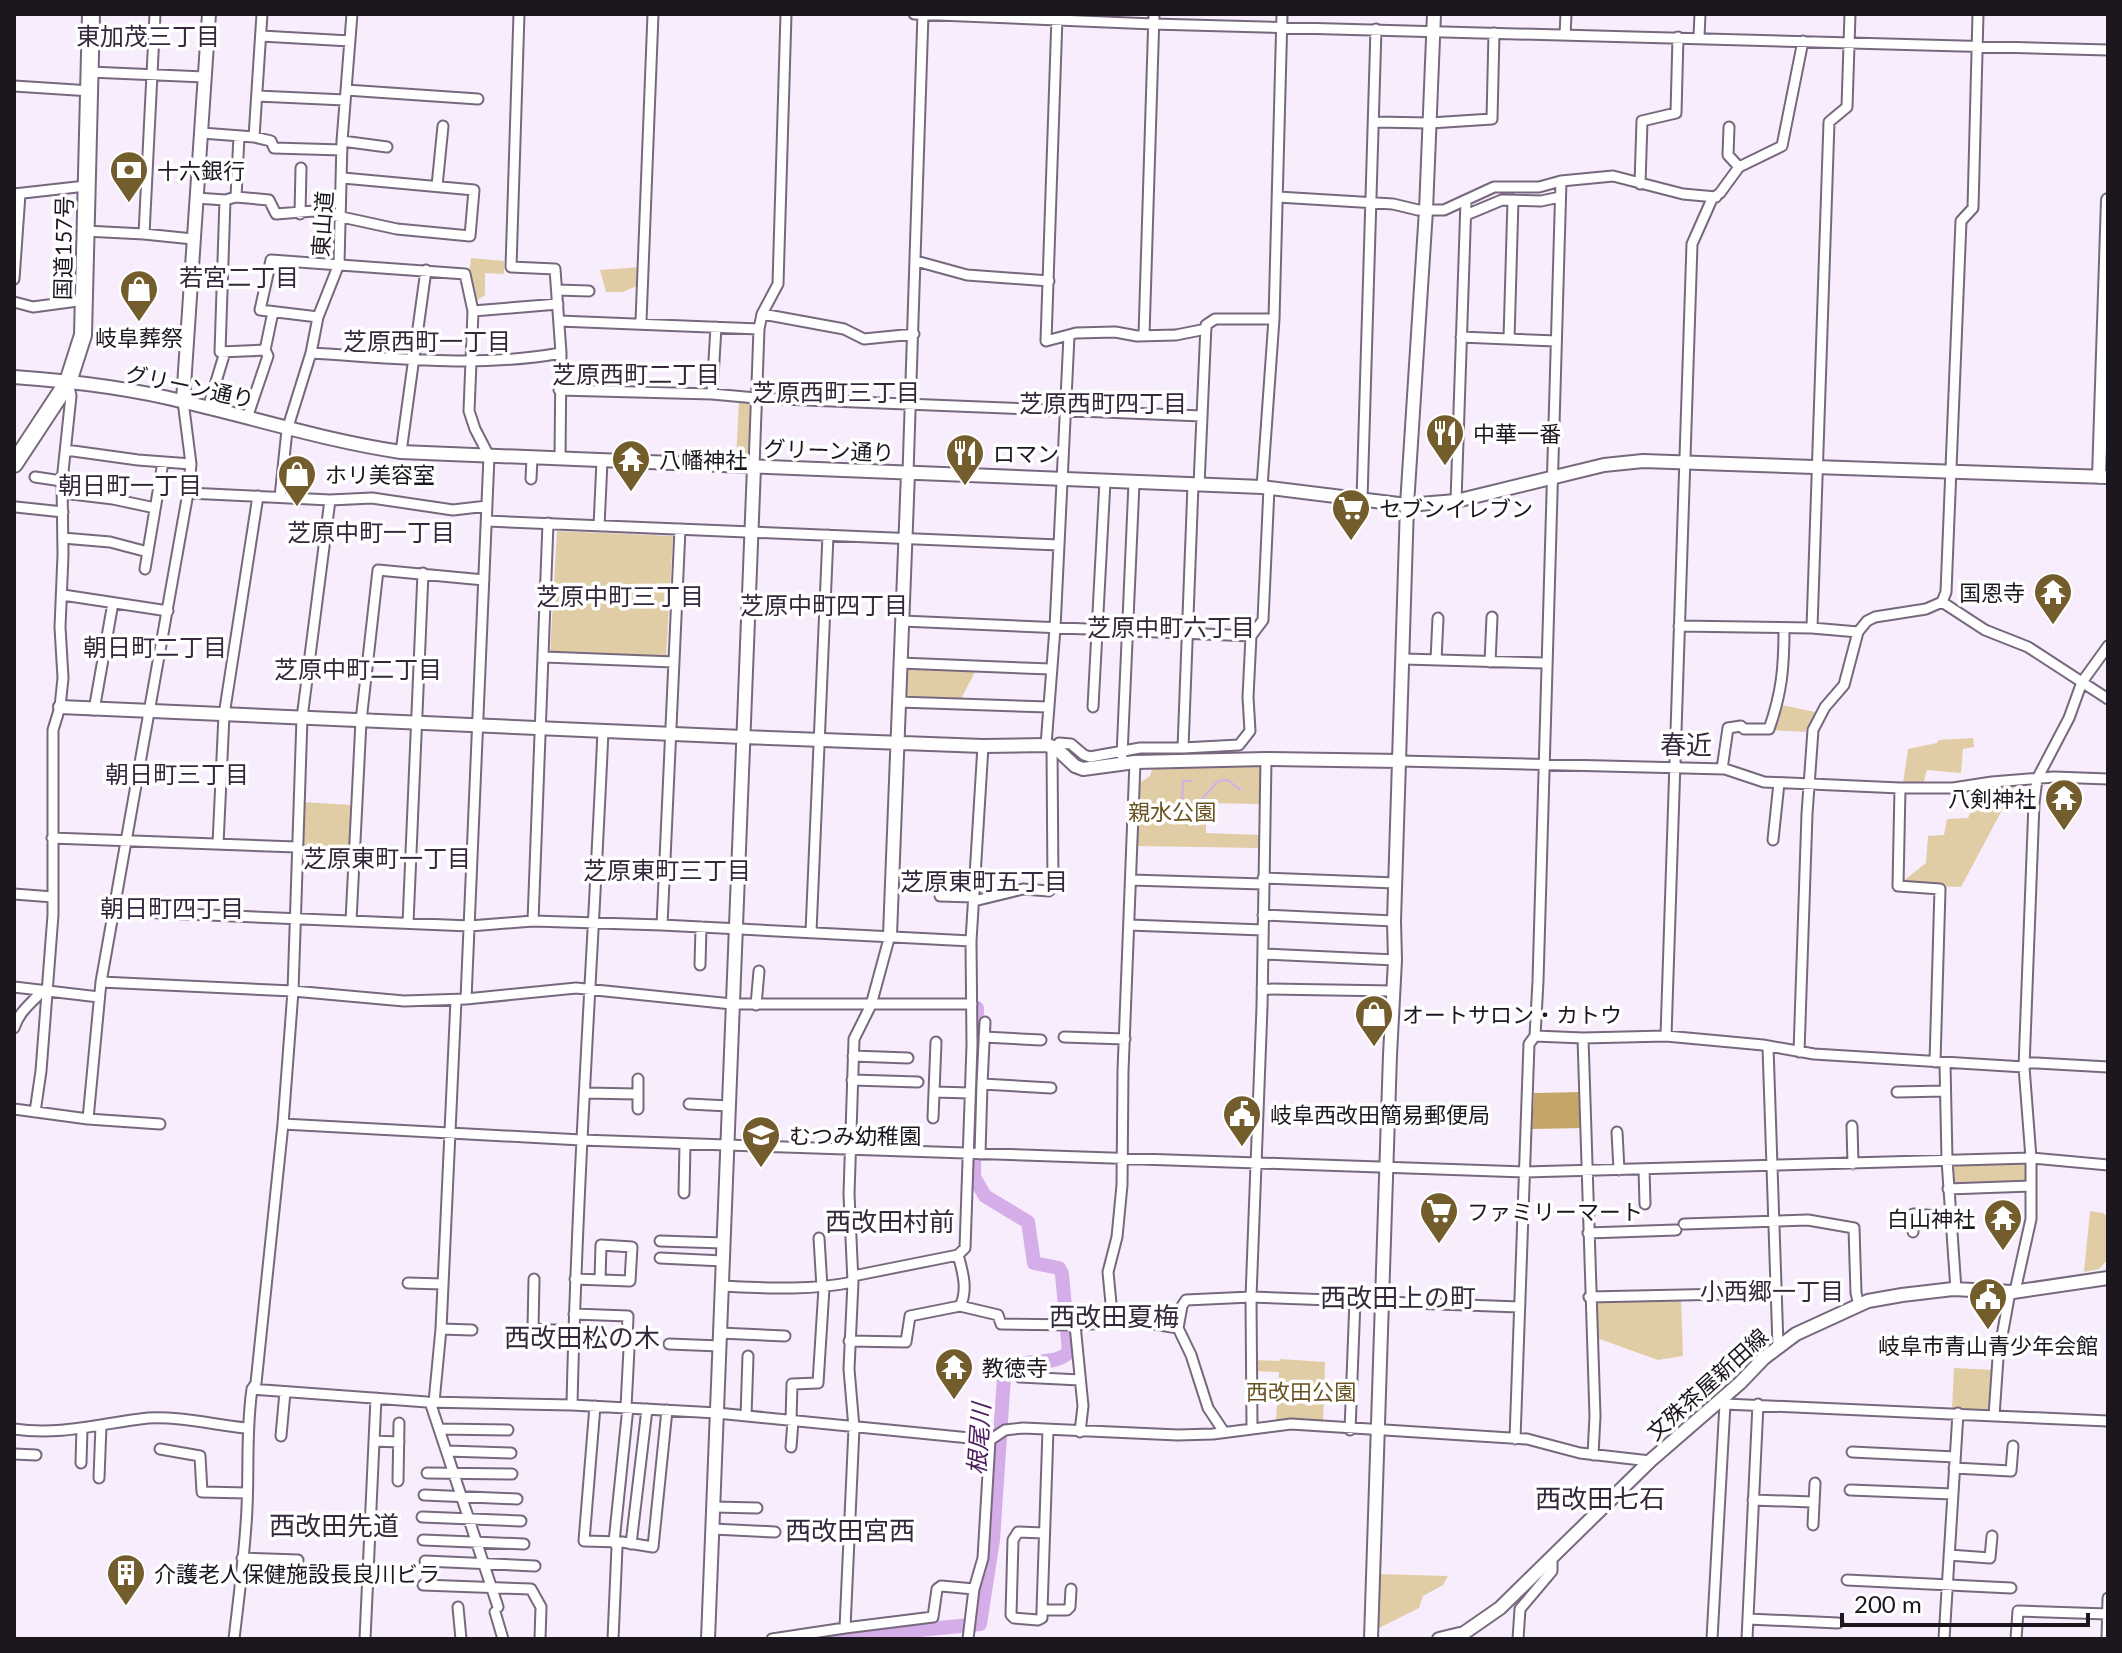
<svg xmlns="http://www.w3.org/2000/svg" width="2122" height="1653" font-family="Lato,'Noto Sans JP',sans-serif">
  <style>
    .green { fill: #e0cda6 }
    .forest { fill: #c6a666 }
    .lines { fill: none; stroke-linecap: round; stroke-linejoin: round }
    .stream { stroke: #d5aee9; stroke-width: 2 }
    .river { stroke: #d5aee9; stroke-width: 14 }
    .street-casing { stroke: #77687e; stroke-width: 13 }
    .secondary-casing { stroke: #77687e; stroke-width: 16 }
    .highway-casing { stroke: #77687e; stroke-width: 20 }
    .street { stroke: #fff; stroke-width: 9 }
    .secondary { stroke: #fff; stroke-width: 12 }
    .highway { stroke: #fff; stroke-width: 16 }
    .labels { text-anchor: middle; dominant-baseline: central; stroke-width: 7; stroke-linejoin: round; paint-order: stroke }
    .poi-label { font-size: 22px; fill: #1c161f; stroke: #fff; text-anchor: start }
    .street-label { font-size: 22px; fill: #1c161f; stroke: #fff }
    .park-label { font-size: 22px; fill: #695322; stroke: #fff }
    .neighbourhood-label { font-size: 24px; fill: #35283c; stroke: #fff }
    .water-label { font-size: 24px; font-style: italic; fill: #4c1c60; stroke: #fff }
    .quarter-label { font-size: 26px; fill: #35283c; stroke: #fff }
  </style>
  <rect width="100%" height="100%" fill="#f7edfc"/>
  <path class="green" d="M471,258L504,261V274L485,273V295L474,302L469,276Z
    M641,267L640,285L622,292H606L600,270Z
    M739,401L751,404L749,456L745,459H736Z
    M557,531L673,536L666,658L550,654Z
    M908,667L976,670L961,699L903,695L904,670Z
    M1777,704L1815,712L1805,732L1771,730Z
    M1973,738L1974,747L1963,749L1961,773L1927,770L1923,784L1903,783L1908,749L1937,743L1939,740Z
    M1261,766L1260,804L1206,803V833L1259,835V848L1136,846L1138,784L1150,776L1152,769Z
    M2016,784L1961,887L1906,885L1902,882L1926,863L1928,836L1944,835L1947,819L1968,818L1976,800L1986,796L1989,787Z
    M301,802L353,805L351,847L300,845Z
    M2026,1162V1182L1951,1185L1950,1165Z
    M2090,1211L2103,1213L2108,1217V1259L2099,1269L2084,1272Z
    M1681,1297L1683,1356L1658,1360L1594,1337V1299Z
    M1280,1359L1325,1362L1323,1424L1276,1420L1279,1372L1255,1371V1360L1280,1361Z
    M1954,1368L1994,1370L1992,1412L1952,1410Z
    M1378,1574L1448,1576L1443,1585L1423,1596L1419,1608L1377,1629Z"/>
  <path class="forest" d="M1582,1092L1583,1128L1532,1129L1534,1093Z"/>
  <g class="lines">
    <path class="stream" d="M1192,781H1183L1182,805L1171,812L1173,819L1197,822L1200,801L1218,781L1228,780L1240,790"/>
    <path class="river" d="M976,1055L977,1008
      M828,1639L980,1624L993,1540L1004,1377C1018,1352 1051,1370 1069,1352L1062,1274L1059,1268L1034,1263L1028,1222L985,1196L974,1177L975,1080"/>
    <defs>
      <path id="street" d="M519,14L511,267L555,269L561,353L560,459
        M914,14L1153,24L2108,50
        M1057,17L1046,341L1076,333L1115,332L1137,336L1176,335L1206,329
        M1565,35L1566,14
        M261,36L350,41
        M1699,37L1700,14
        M90,72L204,77
        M14,86L91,91
        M346,90L478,99
        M257,96L345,100
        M1374,122L1430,123L1492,119L1494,33
        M1729,127L1728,155L1739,167
        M202,133L254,137L262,14
        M239,136L236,197L269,200L276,214L314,211L397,229L470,236L474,190L343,178
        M254,137L271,141L274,148L342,150
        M342,141L387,147
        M1640,184L1642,121L1676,113L1678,37
        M437,186L443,126
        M14,194L86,186
        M236,197L225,200L220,352L265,350
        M1278,197L1393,204L1418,210H1444L1494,187H1539L1561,181L1613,176L1683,194L1716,197
        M196,198L225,200
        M300,214L301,168
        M1466,215L1502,200L1541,201L1560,197
        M85,231L144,234L155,14
        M144,234L193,239
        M916,261L967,275L1049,281
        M14,279L20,194
        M557,290L589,291
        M14,302L33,307L85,300
        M473,311L558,304
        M762,314L844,329L864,339L914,334
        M318,317L260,310L271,260L465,274L473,311L469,411L475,429L489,456L466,999
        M559,321L759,329
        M641,321L653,14
        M1144,335L1154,14
        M1461,337L1556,341
        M1509,339L1513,200
        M311,353C394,358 478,368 561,353
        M559,390L712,394L756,398L1202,416
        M712,394L716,327
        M208,408L225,352
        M247,418L268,356L265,350L273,312
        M66,450L138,460L191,464
        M401,452L426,270
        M754,467L759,329L762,314L778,284L786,14
        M908,473L923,14
        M35,477L62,481
        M531,479L532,458
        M1199,485L1206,325L1215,319H1274
        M1262,487L1274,319L1282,14
        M63,493L113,499L155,508
        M188,493L330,500L372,498L453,510L487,506
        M280,497L287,430L311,353L318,317L339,264L342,141L352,14
        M1362,499L1376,29
        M1456,501L1466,201
        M16,507L63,512
        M487,521L1059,545
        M599,526L602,461
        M63,538L110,542L148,552
        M145,569L163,462
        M63,595L168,611
        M1942,602L1946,592L1961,221L1973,208L1978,14
        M1942,602L1985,630L2028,647L2108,699
        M902,621L1251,636
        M1679,626L1812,628L1858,632
        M1812,628L1829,122L1847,107L1850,14
        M544,657L674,662
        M1404,659L1545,663
        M1436,660L1438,618
        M1490,662L1492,617
        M900,663L1050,669
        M899,702L1048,707
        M1093,707L1105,481
        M94,710L113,603
        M1046,745L1055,628L1069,336
        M1056,748L1059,743L1071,744L1084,755L1090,757L1140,748H1183L1193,485
        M1183,748L1239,745L1250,731L1248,697L1251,636L1263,620L1269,488
        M1122,755L1134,483
        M1400,761L1725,769L1764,782L1900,788H1953L1992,782L2054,777L2108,779
        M1722,769L1728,728L1741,726L1744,729H1769C1782,692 1784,667 1784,629
        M1900,788L1898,886L1940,889L1935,1062
        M52,838L296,847
        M1773,840L1779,783
        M218,844L224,715L258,496
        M1263,878L1396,883
        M1131,880L1263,884
        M14,894L53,897
        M940,896L974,897
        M974,901L1023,889L1049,891L1053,887L1052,745
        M114,911L470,926L533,921L662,925L971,941
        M1263,915L1394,921
        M351,921L361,721L378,570L484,580
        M533,921L548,523
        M408,923L423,573
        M662,925L680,529
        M1129,925L1263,930
        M811,932L828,535
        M890,935L871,1005L854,1039L849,1194L853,1282L849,1369L854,1428L845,1628L933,1617L937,1589L941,1586L974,1589
        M1263,954L1395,960
        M700,965L701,927
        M101,982L293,991L404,1001L466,999L576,988L732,1004H972
        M14,987L99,997
        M1262,989L1394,991
        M756,1005L759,971
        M14,1028C20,1010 31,1004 42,991
        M1535,1036L1583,1038L1666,1036L1763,1045L1814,1054L2024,1067L2027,1063H2037L2108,1067
        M1666,1036L1692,244L1712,199L1720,193L1739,167L1782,146L1803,41
        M984,1037L1041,1040
        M1064,1037L1125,1039
        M1583,1038L1595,1416L1593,1455
        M1768,1047L1778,1346
        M1799,1052L1807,814L1813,730L1825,707L1844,685L1858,632L1867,621L1875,617L1926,609L1942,602
        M853,1056L908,1058
        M1945,1064L1947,1160L1956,1290
        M852,1080L918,1082
        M982,1084L985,1022
        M934,1092L970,1093
        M1897,1092L1945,1091
        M585,1093L637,1094
        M689,1104L729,1106
        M14,1109L88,1119L160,1124
        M638,1109V1079
        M35,1112L41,1071L53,915V730L60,707L63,678L60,627L63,555L62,481L71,396L68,382
        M933,1118L936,1042
        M88,1119L101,982L188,493L191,464L183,401
        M283,1124L581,1140L1525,1172L2031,1158L2108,1165
        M1852,1126L1853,1164
        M1617,1132L1619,1170
        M980,1154L982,1084L1051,1088
        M1644,1169L1645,1204
        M1948,1189L2031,1186
        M684,1193L685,1144
        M1684,1224L1808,1220L1854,1228L1856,1293L1859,1305
        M1913,1232V1214L1950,1217
        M1588,1233L1676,1230
        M819,1238L822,1288
        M660,1241L723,1243
        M660,1258L723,1261
        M853,1276L958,1255L965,1248L972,1045L971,941L983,746
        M534,1279L533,1329L574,1331
        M575,1279L630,1281L632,1247L601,1245L600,1280
        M408,1283L443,1284
        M722,1286C766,1288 809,1291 853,1282
        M2015,1291L2031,1219V1158L2024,1067L2034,803L2037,779L2069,718L2082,682L2108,646
        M1589,1297L1775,1293
        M960,1306L998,1315L1001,1324L1075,1325
        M574,1314L628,1316L627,1341
        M1110,1317L1178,1328L1191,1355L1208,1408L1224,1432
        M1178,1328L1182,1306L1186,1300L1251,1297L1519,1307
        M441,1329L472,1330
        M720,1333L785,1336
        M849,1341L906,1342L910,1316L960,1306C968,1291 963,1272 958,1255
        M669,1344L720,1346
        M1020,1377L1080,1380
        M252,1389L427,1402L572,1405L717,1413L990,1440L1005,1430L1023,1428L1178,1435L1213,1434L1291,1424L1527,1439L1580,1453L1650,1461
        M430,1402L498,1607
        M434,1402L441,1329L456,1000
        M1725,1404L2108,1421
        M572,1405C577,1180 593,956 603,731
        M595,1406L584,1541L622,1542L653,1547L667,1410
        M626,1407L629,1349
        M746,1416L748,1356
        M1994,1416L1998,1358L2010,1292
        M791,1421L792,1384L818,1383L824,1288
        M1252,1428L1251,1297L1262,1007L1266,759
        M14,1429C62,1436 101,1423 148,1418C178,1416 216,1425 246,1428
        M439,1429L508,1430
        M1048,1430L1042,1610H1067L1070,1607L1071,1589
        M1350,1430L1355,1300
        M1080,1432L1083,1406L1075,1325L1105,1323L1112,1314L1108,1272L1117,1237L1122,1185L1123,1071L1135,762
        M281,1436L285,1392
        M1515,1439L1529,1044L1535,1036L1538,981L1561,181
        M374,1441L399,1442
        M791,1447L793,1421
        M160,1449L200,1456L202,1492L247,1493
        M447,1451L511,1453
        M1852,1452L1955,1457
        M14,1454L36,1455
        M81,1463L82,1428
        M1954,1468L2011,1471L2013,1446
        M427,1473L512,1474
        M99,1478L101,1425
        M398,1481L399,1423
        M1850,1490L1953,1494
        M424,1495L517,1499
        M1753,1500L1813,1502
        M714,1507L757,1508
        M422,1517L521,1521
        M1813,1525L1815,1483
        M713,1529L775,1532
        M423,1540L524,1544
        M631,1544L647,1409
        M1949,1555L1990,1558L1992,1536
        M242,1558L298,1560
        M425,1561L535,1566
        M1847,1580L2011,1588
        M423,1585L531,1589L541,1607L540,1639
        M458,1607L461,1639
        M1042,1610V1618L1038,1620L1014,1618L1011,1615L1013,1540L1018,1532L1044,1533
        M495,1612L503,1639
        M1748,1619L1838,1623
        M234,1639C239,1595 245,1552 247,1508C249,1466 246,1430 252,1389L256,1383L283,1124L293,991L302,718L330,500
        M365,1639L376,1398
        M613,1639L617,1547L614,1542L628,1407
        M772,1639L845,1628
        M968,1639L974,1589L983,1558L990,1440
        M1518,1639L1520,1609L1552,1571V1556
        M1712,1639L1725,1404L1723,1399
        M1747,1639L1758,1404
        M1944,1639L1958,1413
        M2016,1639L2018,1611L2108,1614
        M2107,1639L2108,1598"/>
      <path id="secondary" d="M14,377C71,381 130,388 185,402C258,419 327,441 401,452L1262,487L1407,505L1456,501L1604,465L1643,461L2108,477
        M183,401L209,14
        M2099,477L2108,200
        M60,707L743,737L983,746L1046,745L1056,748L1075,766L1083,769L1135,762L1266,759L1400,761
        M890,935L908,473
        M708,1639L754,467
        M1371,1639L1390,1055L1395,960L1394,921L1407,505L1426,210L1434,14
        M1439,1639L1464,1633L1500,1608L1650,1461L1740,1383L1764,1358L1796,1334L1868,1301L1902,1295L1953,1289L2013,1292L2108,1278"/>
      <path id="highway" d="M14,464L68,382L83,335L91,14"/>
    </defs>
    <use href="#street" class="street-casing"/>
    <use href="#secondary" class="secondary-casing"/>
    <use href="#highway" class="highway-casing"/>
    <use href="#street" class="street"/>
    <use href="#secondary" class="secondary"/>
    <use href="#highway" class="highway"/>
  </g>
  <defs>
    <symbol id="bank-pin" viewBox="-11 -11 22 30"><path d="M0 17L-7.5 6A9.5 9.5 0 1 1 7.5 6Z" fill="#735d2d" stroke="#fff"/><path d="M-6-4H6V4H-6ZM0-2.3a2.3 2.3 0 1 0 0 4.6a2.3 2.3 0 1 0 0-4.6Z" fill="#fff"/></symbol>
    <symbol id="shop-pin" viewBox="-11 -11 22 30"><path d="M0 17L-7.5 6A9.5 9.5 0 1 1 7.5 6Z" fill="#735d2d" stroke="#fff"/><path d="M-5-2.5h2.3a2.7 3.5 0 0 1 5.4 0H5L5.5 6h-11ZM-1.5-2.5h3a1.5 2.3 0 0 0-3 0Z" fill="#fff"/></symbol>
    <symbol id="restaurant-pin" viewBox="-11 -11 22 30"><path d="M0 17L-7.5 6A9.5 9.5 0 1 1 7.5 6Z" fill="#735d2d" stroke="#fff"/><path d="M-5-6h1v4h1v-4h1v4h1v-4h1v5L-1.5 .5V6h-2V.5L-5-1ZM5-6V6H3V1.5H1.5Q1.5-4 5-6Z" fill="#fff"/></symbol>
    <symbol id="temple-pin" viewBox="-11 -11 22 30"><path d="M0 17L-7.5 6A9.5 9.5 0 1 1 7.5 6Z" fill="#735d2d" stroke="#fff"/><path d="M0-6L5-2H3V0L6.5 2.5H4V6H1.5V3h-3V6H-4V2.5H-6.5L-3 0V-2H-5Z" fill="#fff"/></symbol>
    <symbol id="supermarket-pin" viewBox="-11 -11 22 30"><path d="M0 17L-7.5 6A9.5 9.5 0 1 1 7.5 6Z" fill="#735d2d" stroke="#fff"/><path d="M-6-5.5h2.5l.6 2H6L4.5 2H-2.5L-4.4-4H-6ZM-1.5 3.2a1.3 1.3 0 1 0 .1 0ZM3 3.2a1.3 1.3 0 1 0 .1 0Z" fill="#fff"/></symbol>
    <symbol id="civic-pin" viewBox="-11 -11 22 30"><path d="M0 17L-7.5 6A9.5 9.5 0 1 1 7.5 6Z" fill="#735d2d" stroke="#fff"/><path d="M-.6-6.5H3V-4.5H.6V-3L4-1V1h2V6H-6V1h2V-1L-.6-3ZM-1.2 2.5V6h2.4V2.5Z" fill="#fff"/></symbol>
    <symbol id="school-pin" viewBox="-11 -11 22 30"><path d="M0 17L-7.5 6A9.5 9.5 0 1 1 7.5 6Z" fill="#735d2d" stroke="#fff"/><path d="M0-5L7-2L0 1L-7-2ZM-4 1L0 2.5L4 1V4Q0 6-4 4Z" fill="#fff"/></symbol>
    <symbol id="building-pin" viewBox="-11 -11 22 30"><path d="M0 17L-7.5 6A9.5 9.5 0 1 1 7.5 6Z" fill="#735d2d" stroke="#fff"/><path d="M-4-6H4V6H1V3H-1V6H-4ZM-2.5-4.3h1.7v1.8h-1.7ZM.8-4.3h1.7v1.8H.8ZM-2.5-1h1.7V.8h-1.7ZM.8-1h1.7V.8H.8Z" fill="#fff"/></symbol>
  </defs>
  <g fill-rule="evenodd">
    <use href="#bank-pin" x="107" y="148" width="44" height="60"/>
    <use href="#shop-pin" x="117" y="267" width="44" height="60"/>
    <use href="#restaurant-pin" x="1423" y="411" width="44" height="60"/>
    <use href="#restaurant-pin" x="943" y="431" width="44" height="60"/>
    <use href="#temple-pin" x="609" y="437" width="44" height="60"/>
    <use href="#shop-pin" x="275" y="452" width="44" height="60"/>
    <use href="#supermarket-pin" x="1329" y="486" width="44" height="60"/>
    <use href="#temple-pin" x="2031" y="570" width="44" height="60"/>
    <use href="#temple-pin" x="2042" y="776" width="44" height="60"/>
    <use href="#shop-pin" x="1352" y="992" width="44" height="60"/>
    <use href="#civic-pin" x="1220" y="1092" width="44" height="60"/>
    <use href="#school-pin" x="739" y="1113" width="44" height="60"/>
    <use href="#supermarket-pin" x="1417" y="1189" width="44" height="60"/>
    <use href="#temple-pin" x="1981" y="1196" width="44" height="60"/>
    <use href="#civic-pin" x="1966" y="1275" width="44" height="60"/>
    <use href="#temple-pin" x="932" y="1345" width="44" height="60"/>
    <use href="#building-pin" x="104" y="1551" width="44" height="60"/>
  </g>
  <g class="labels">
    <g class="poi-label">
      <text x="157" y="170">十六銀行</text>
      <text x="139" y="337" text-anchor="middle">岐阜葬祭</text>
      <text x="1473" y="433">中華一番</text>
      <text x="993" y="453">ロマン</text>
      <text x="659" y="459">八幡神社</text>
      <text x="325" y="474">ホリ美容室</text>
      <text x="1379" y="508">セブンイレブン</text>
      <text x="2025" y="592" text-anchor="end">国恩寺</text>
      <text x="2036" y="798" text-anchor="end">八剣神社</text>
      <text x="1402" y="1014">オートサロン・カトウ</text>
      <text x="1270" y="1114">岐阜西改田簡易郵便局</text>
      <text x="789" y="1135">むつみ幼稚園</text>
      <text x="1467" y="1211">ファミリーマート</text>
      <text x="1975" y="1218" text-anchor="end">白山神社</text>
      <text x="1988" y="1345" text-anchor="middle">岐阜市青山青少年会館</text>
      <text x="982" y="1367">教徳寺</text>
      <text x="154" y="1573">介護老人保健施設長良川ビラ</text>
    </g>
    <g class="street-label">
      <text transform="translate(322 224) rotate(-86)">東山道</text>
      <text transform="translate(63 248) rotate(-89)">国道157号</text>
      <text transform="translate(190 386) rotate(12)">グリーン通り</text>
      <text transform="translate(829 450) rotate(2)">グリーン通り</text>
      <text transform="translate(1707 1384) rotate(-42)">文殊茶屋新田線</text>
    </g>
    <g class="park-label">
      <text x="1172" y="811">親水公園</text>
      <text x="1301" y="1391">西改田公園</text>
    </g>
    <g class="neighbourhood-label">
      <text x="148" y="35">東加茂三丁目</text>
      <text x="239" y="276">若宮二丁目</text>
      <text x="427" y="340">芝原西町一丁目</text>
      <text x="636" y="373">芝原西町二丁目</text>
      <text x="836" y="391">芝原西町三丁目</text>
      <text x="1103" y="402">芝原西町四丁目</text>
      <text x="130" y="484">朝日町一丁目</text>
      <text x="371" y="531">芝原中町一丁目</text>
      <text x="620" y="595">芝原中町三丁目</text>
      <text x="824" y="604">芝原中町四丁目</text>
      <text x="1171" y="626">芝原中町六丁目</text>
      <text x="155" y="646">朝日町二丁目</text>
      <text x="358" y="668">芝原中町二丁目</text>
      <text x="177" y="773">朝日町三丁目</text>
      <text x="387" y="857">芝原東町一丁目</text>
      <text x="667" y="869">芝原東町三丁目</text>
      <text x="984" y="880">芝原東町五丁目</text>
      <text x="172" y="907">朝日町四丁目</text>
      <text x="1772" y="1290">小西郷一丁目</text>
    </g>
    <g class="water-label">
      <text transform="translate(978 1439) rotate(-86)">根尾川</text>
    </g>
    <g class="quarter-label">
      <text x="1686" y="744">春近</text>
      <text x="890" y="1221">西改田村前</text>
      <text x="1398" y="1297">西改田上の町</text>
      <text x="1114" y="1316">西改田夏梅</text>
      <text x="582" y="1337">西改田松の木</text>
      <text x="1600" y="1498">西改田七石</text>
      <text x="334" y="1525">西改田先道</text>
      <text x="850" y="1530">西改田宮西</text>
    </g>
  </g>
  <rect width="2122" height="1653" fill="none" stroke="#1c161f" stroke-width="32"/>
  <path d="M1842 1613v12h246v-12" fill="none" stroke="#1c161f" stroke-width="4"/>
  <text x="1854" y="1613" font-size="24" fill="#1c161f" stroke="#ffffff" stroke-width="6" paint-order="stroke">200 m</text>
</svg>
